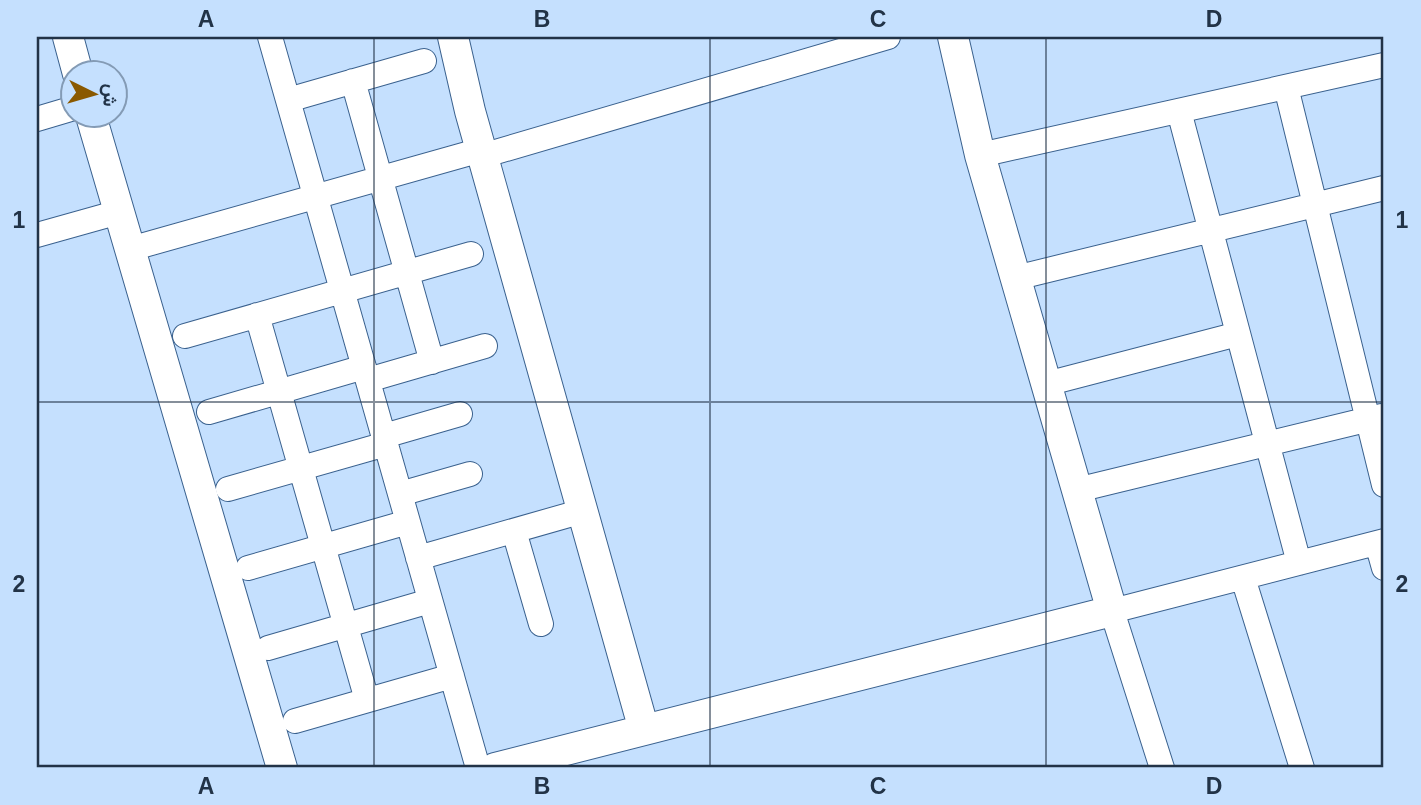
<svg xmlns="http://www.w3.org/2000/svg" width="1421" height="805" font-family="Helvetica,Vazirmatn,sans-serif">
  <style>
    .lines { fill: none; stroke-linecap: round; stroke-linejoin: round }
    .minor-casing { stroke: #3a618e; stroke-width: 26 }
    .tertiary-casing { stroke: #3a618e; stroke-width: 32 }
    .minor { stroke: #fff; stroke-width: 24 }
    .tertiary { stroke: #fff; stroke-width: 30 }
    .grid { fill: none; stroke: #223347; stroke-width: 2; stroke-opacity: 0.55 }
    .neatline { fill: none; stroke: #223347; stroke-width: 2.5 }
    .grid-label { font-size: 23px; text-anchor: middle; font-weight: bold; fill: #223347 }
  </style>
  <rect width="100%" height="100%" fill="#c5e0fe"/>
  <g class="lines">
    <defs>
      <path id="minor" d="M270,37L478,768
        M353,81L432,362
        M1286,87L1384,485
        M288,100L424,61
        M1179,111L1299,563
        M37,119L74,108
        M980,155L1384,65
        M482,156L888,37
        M37,235L119,212
        M130,249L481,150
        M1015,278L1384,188
        M257,315L367,700
        M185,336L471,254
        M368,380L485,346
        M1046,384L1238,334
        M209,412L364,367
        M384,436L460,414
        M228,489L386,444
        M1077,490L1382,416
        M400,494L470,474
        M514,531L541,624
        M1377,543L1384,568
        M418,558L583,511
        M248,568L408,522
        M1243,578L1302,768
        M268,648L430,601
        M295,721L452,676
        M1162,768L1112,611L1384,541"/>
      <path id="tertiary" d="M68,37L78,74
        M453,37L470,111L644,730
        M91,116L282,768
        M495,768L1112,611L980,155L953,37"/>
    </defs>
    <use href="#minor" class="minor-casing"/>
    <use href="#tertiary" class="tertiary-casing"/>
    <use href="#minor" class="minor"/>
    <use href="#tertiary" class="tertiary"/>
  </g>
  <path class="grid" d="M374,37V768M710,37V768M1046,37V768M37,402H1384"/>
  <rect width="1421" height="805" fill="none" stroke="#c5e0fe" stroke-width="77"/>
  <g transform="translate(94 94) rotate(95)"><circle r="33" fill="#c5e0fe" stroke="#849bb5" stroke-width="2"/>
  <path d="M0-5L12 26L0 18L-12 26Z" fill="#8a5900"/>
  <text y="-10" font-size="19" font-weight="bold" text-anchor="middle" fill="#223347">ش</text>
  </g>
  <rect x="38" y="38" width="1344" height="728" class="neatline"/>
  <g class="grid-label">
    <text x="206" y="27">A</text>
    <text x="542" y="27">B</text>
    <text x="878" y="27">C</text>
    <text x="1214" y="27">D</text>
    <text x="19" y="228">1</text>
    <text x="1402" y="228">1</text>
    <text x="19" y="592">2</text>
    <text x="1402" y="592">2</text>
    <text x="206" y="794">A</text>
    <text x="542" y="794">B</text>
    <text x="878" y="794">C</text>
    <text x="1214" y="794">D</text>
  </g>
</svg>
